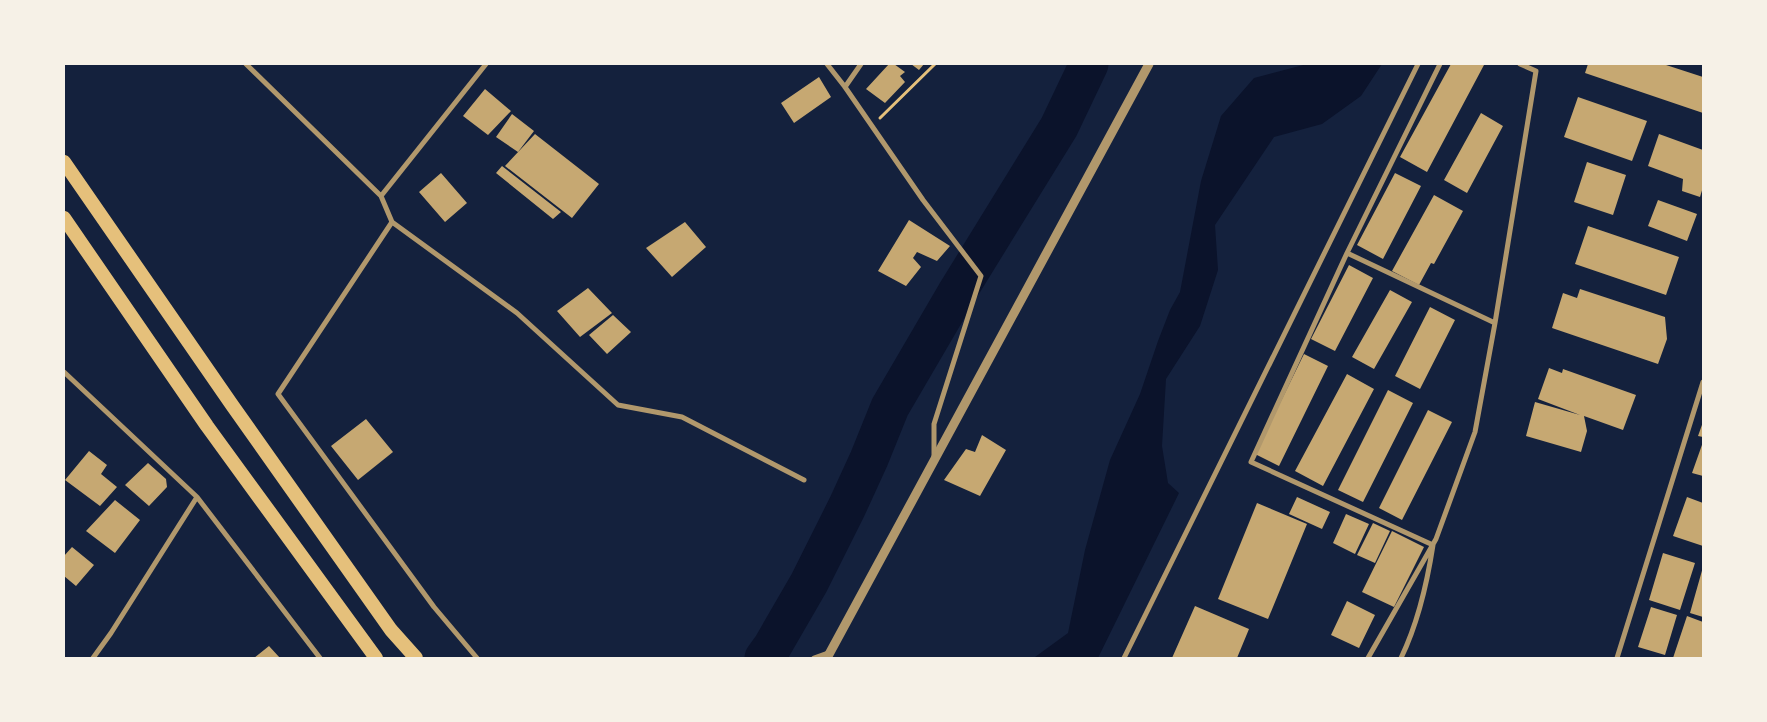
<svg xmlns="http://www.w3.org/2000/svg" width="1767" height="722" font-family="'Zilla Slab',serif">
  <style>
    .water { fill: #0b132b }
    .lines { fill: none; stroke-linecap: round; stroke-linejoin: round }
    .river { stroke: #0b132b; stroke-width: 39 }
    .building { fill: #c6a872 }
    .path { stroke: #e5c07b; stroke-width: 3 }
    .minor { stroke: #b1986c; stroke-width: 5 }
    .tertiary { stroke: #b1986c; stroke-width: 9 }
    .trunk { stroke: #e5c07b; stroke-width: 14 }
  </style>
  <rect width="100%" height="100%" fill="#14213d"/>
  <path class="water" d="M1307,64H1382L1361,96L1322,124L1274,137L1215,225L1218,270L1200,326L1166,379L1162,446L1168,483L1179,493L1098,658H1013L1035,657L1068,633L1085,550L1110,460L1140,394L1158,341L1170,310L1180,292L1201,181L1221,116L1254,78Z"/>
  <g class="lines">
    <path class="river" d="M764,658L772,647L809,583L847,507L869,459L890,407L956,294L1059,127L1089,64"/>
  </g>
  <path class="building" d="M889,64H894L905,72L900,76L905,82L885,103L866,89Z
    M911,64H924L919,70Z
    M1451,64H1482L1484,65L1427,172L1400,157Z
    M1588,64H1663L1703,77V113L1585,73Z
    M819,77L831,97L794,123L781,103Z
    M485,89L511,111L488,135L463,116Z
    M1578,97L1647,121L1632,161L1564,137Z
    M1481,113L1503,126L1467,193L1444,180Z
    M512,114L534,131L518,152L496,137Z
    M535,134L599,184L572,218L505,166Z
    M1659,134L1703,150V187L1700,197L1682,191L1683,179L1648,166Z
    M1587,162L1626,175L1613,215L1574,202Z
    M502,166L561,212L553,219L496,173Z
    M441,173L467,203L445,222L419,192Z
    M1395,173L1421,186L1383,259L1357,245Z
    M1434,195L1463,211L1434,264L1431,263L1419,285L1392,271Z
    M1658,200L1697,214L1687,241L1648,226Z
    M909,220L950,246L937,261L917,252L913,258L921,267L906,286L878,271Z
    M685,222L706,247L672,277L646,248Z
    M1588,226L1679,257L1666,295L1575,264Z
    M1349,265L1373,278L1335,351L1311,339Z
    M588,288L612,313L580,337L557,311Z
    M1580,289L1665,317L1667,339L1658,364L1552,328L1563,293L1577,298Z
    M1390,290L1412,302L1374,369L1352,357Z
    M1430,307L1455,320L1420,389L1395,376Z
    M613,315L631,332L607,354L589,335Z
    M1304,354L1328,366L1279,466L1255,454Z
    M1549,368L1562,373L1563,369L1636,395L1623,430L1584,416L1587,431L1581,452L1526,436L1535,402L1580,415L1538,399Z
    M1347,374L1374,389L1323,486L1295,471Z
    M1388,390L1413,403L1363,502L1338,490Z
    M1428,410L1452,422L1402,520L1379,508Z
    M366,419L393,452L358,480L331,446Z
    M1703,422V437L1698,436Z
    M982,435L1006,450L980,496L944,480L966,449L975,452Z
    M1703,442V476L1692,473Z
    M89,451L107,465L101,474L117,487L100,506L65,480Z
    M148,463L166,479L167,487L149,506L125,485Z
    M1297,497L1330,512L1322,529L1289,514Z
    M1687,497L1703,503V546L1673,536Z
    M115,500L140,520L115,553L86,531Z
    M1257,503L1307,524L1268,619L1218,599Z
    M1346,514L1369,524L1355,554L1333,543Z
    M1373,523L1390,531L1375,563L1357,555Z
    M1392,531L1424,547L1394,607L1362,592Z
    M72,547L94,565L76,586L64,576V556Z
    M1663,553L1695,563L1680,610L1649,600Z
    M1703,567V617L1690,613Z
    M1347,601L1375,615L1359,648L1331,635Z
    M1195,606L1249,629L1237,658H1172Z
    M1651,607L1677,615L1665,655L1638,647Z
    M1687,616L1703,622V658H1673Z
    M269,646L280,658H254Z"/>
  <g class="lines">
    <path class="path" d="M880,118L935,64"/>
    <path class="minor" d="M246,64L381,196L392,222L278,394L434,607L477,658
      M827,64L845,87L923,200L981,276L934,424V456
      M845,87L861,64
      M381,196L486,64
      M392,222L517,313L618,405L682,417L804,480
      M1347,253L1495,323L1475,432L1436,539L1368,658
      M1495,323L1536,71L1520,64
      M64,372L197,497L320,658
      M93,658L111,633L197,497
      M814,658L828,653
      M1124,658L1418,64
      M1401,658C1418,623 1427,584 1433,545L1251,462L1347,253L1440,64
      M1617,658L1703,382"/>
    <path class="tertiary" d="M827,658L1149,64"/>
    <path class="trunk" d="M64,162L232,405L391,630L416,658
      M64,218L207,426L376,658"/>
  </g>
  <rect width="1767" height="722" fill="none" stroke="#f6f1e7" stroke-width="130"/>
</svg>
